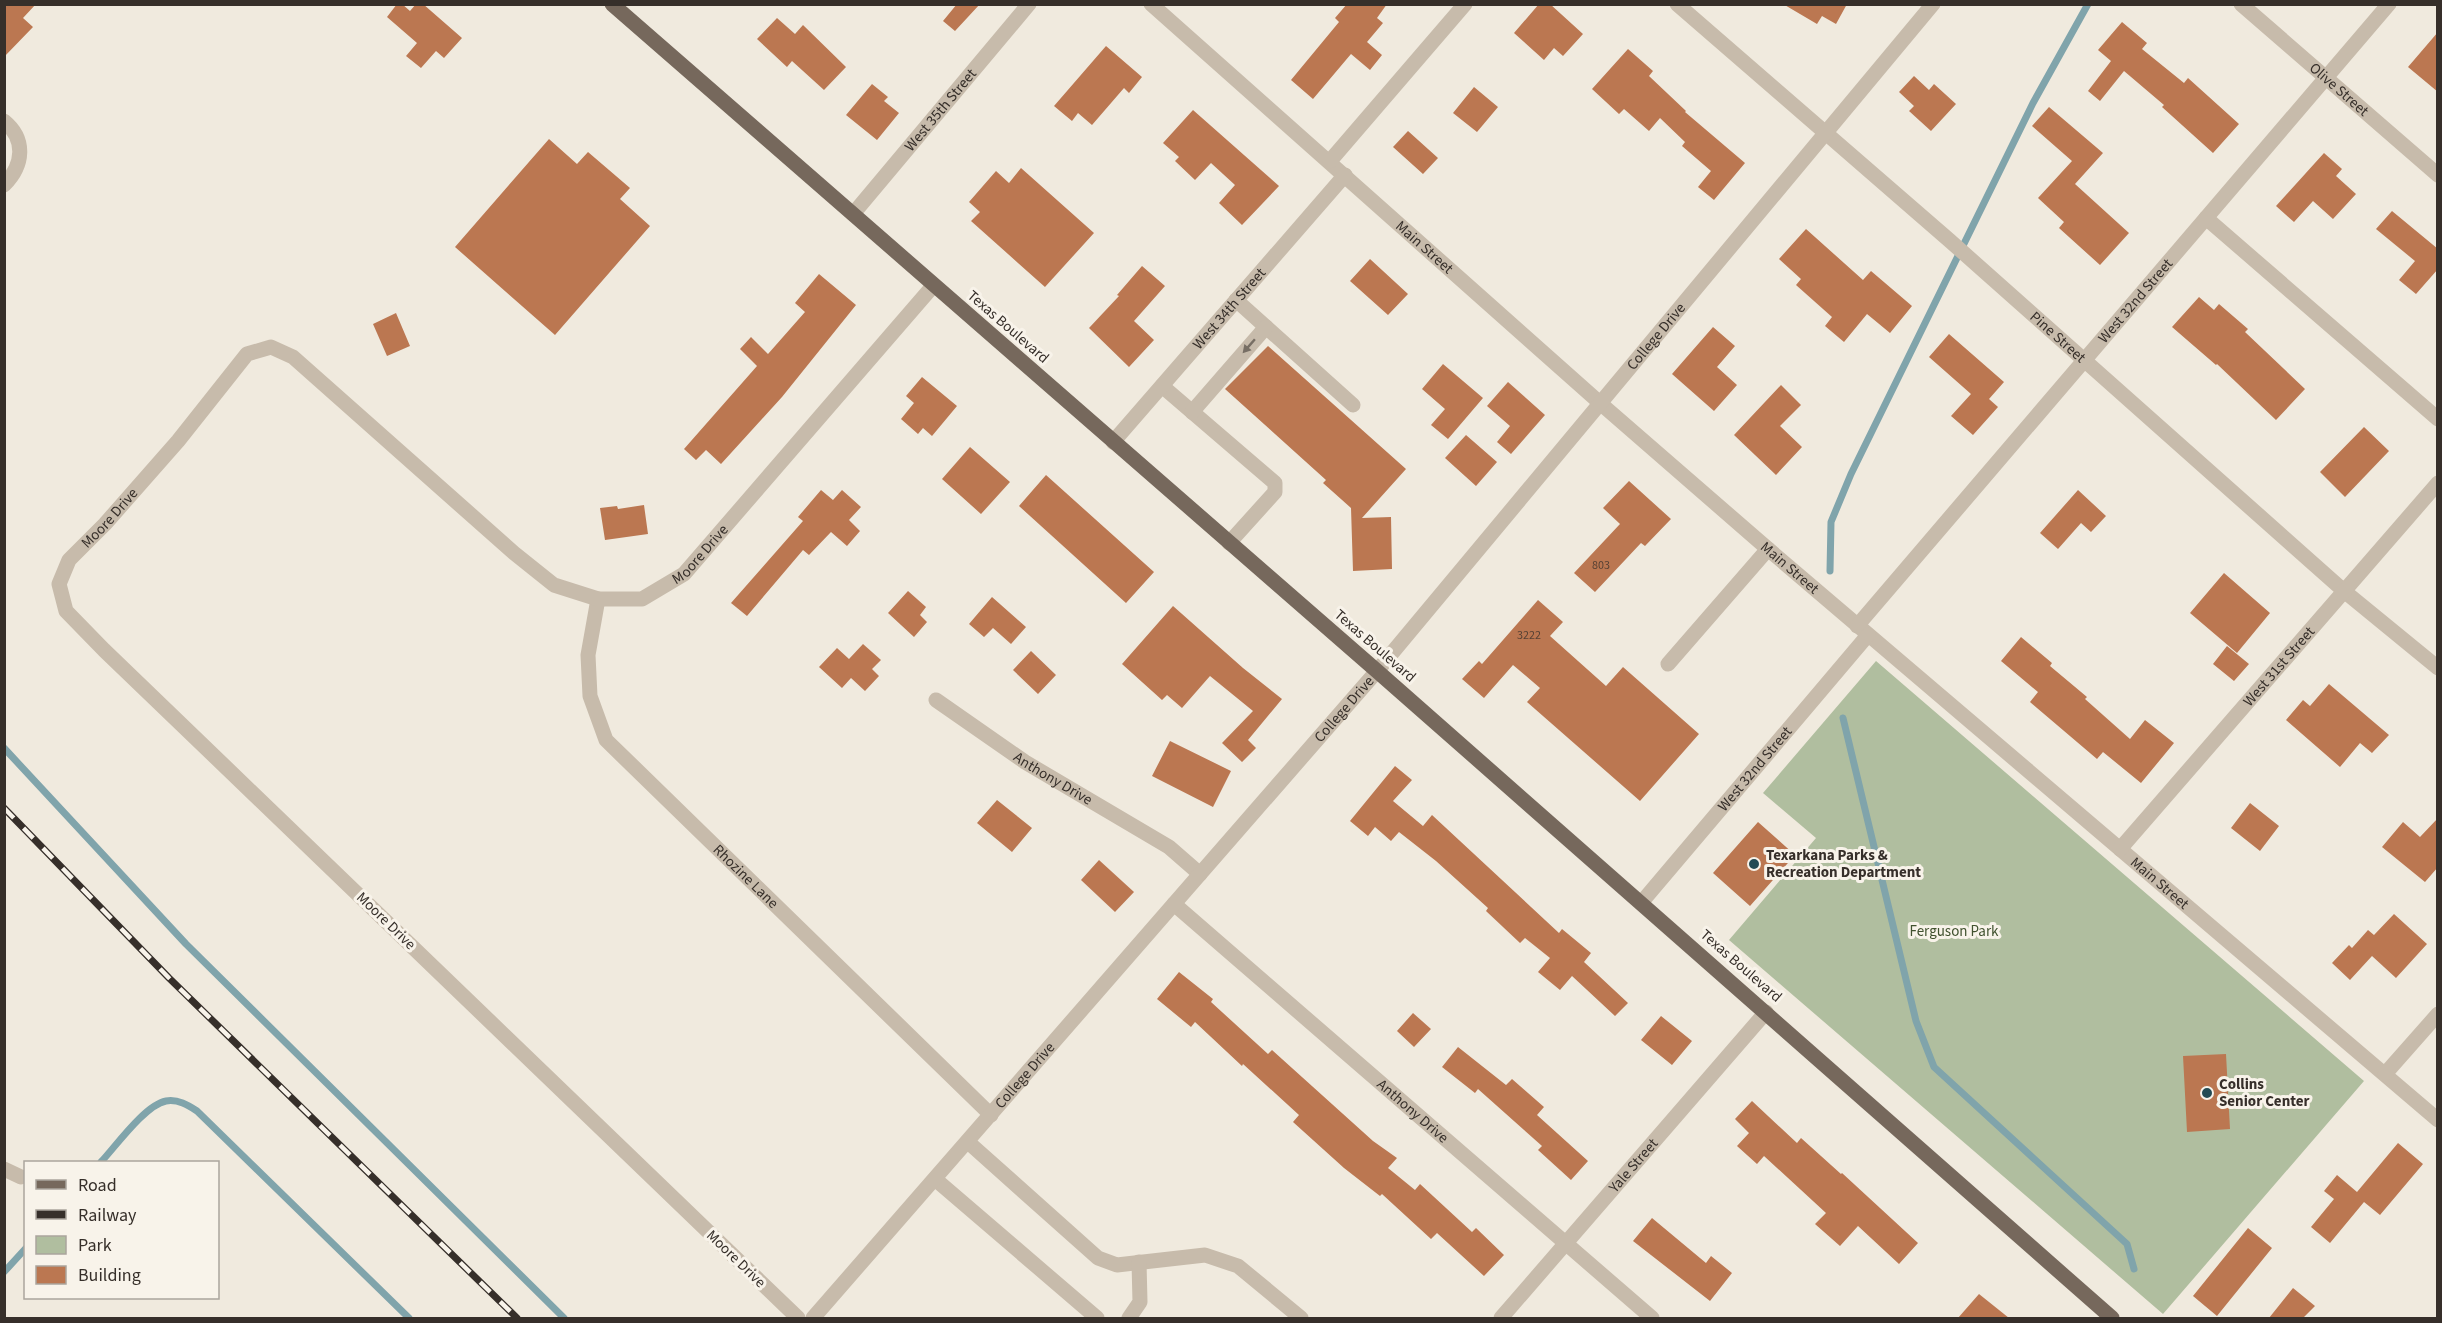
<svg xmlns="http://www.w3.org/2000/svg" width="2442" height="1323" font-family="'Source Sans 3',sans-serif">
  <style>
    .green { fill: #b0be9f }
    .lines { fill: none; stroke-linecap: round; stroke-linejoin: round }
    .stream { stroke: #80a4ab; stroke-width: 7 }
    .building { fill: #bb7751 }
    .minor { stroke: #c7bbab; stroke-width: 15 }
    .major { stroke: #76685c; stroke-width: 15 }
    .rail-casing { stroke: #362f2a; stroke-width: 7 }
    .rail { stroke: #f8f3ea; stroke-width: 4.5; stroke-dasharray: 14; stroke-linecap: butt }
    .oneway { fill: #776e64 }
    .poi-dot { fill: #234b54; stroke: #f8f3ea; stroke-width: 2 }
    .labels { text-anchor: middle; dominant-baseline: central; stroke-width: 6; stroke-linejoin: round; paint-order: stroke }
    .number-label { font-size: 12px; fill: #574134 }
    .street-label { font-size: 15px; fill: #362f2a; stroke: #f8f3ea }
    .poi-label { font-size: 15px; font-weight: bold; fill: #362f2a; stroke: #f8f3ea; text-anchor: start }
    .park-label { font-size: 15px; fill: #41522f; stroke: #f8f3ea }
  </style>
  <rect width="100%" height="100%" fill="#f0eade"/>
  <path class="green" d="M1876,661L2364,1081L2163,1314L1729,940L1816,838L1763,793Z"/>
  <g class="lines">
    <path class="stream" d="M1830,571L1831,522L1851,474L2033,103L2088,4
      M1843,718L1916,1021L1934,1067L2127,1244L2134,1269
      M4,748L186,944L564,1318
      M101,1162C116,1146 145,1105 166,1101C178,1099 188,1105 197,1111L409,1318
      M4,1272L26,1248"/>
  </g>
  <path class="building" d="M4,4H36L23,18L33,27L4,57Z
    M397,4H402L410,11L416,4H423L462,38L444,58L436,51L421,68L406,56L417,43L387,17Z
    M957,4H980L955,31L943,21Z
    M1347,4H1387L1377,18L1383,23L1367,42L1382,55L1370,70L1351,54L1313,99L1291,80L1339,22L1335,18Z
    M1539,4H1550L1583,34L1563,56L1554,48L1544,60L1514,33Z
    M1783,4H1847L1836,24L1822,16L1817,24Z
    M777,18L795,34L803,25L846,67L824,90L792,61L787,67L757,39Z
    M2122,22L2147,43L2142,49L2184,83L2188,78L2239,124L2213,153L2162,107L2164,105L2124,71L2100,101L2088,91L2111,61L2098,50Z
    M2438,32V92L2408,67Z
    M1106,46L1142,77L1129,93L1124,88L1092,125L1078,113L1072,121L1054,106Z
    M1628,49L1653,71L1649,76L1686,111L1685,112L1745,163L1714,200L1698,187L1711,171L1682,146L1685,142L1660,118L1649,131L1624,109L1619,114L1592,89Z
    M1914,76L1929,90L1934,84L1956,104L1931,131L1909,111L1914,106L1899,92Z
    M872,84L888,97L884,101L899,113L877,140L846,115Z
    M1474,87L1498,107L1477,132L1453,113Z
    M2049,107L2103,153L2075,184L2129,233L2100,265L2059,228L2064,222L2038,198L2072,161L2032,126Z
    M1193,110L1279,186L1242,225L1219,203L1235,185L1211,163L1195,180L1175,161L1179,157L1163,143Z
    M1408,131L1438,158L1423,174L1393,147Z
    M549,139L577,164L588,152L630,188L620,199L650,226L555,335L455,247Z
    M2324,153L2342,169L2336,176L2356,194L2333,219L2313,201L2294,222L2276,206Z
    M1021,168L1094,233L1045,287L971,221L980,212L969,202L996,171L1009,183Z
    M2392,211L2438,249V269L2416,294L2399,280L2415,261L2376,229Z
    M1806,229L1863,280L1871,271L1912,306L1890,333L1867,314L1844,342L1825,326L1832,317L1796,285L1801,279L1779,259Z
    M1370,259L1408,294L1388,315L1350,281Z
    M1142,266L1165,286L1134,321L1154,340L1129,367L1089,328L1119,296L1117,295Z
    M819,274L856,305L782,397L721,464L706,450L696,460L684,449L757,366L740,349L751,337L768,354L805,312L795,303Z
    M2199,297L2214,310L2219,304L2248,329L2245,332L2305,389L2276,420L2217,364L2216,365L2172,327Z
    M396,313L410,346L387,356L373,324Z
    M1713,327L1735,346L1717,367L1737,385L1714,411L1672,374Z
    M1949,334L2004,382L1989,399L1998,407L1973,435L1951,416L1971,394L1929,357Z
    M1268,346L1406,469L1362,518L1391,517L1392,569L1353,571L1351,508L1323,483L1326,480L1225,389Z
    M1443,364L1483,398L1448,439L1431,425L1445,409L1422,389Z
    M922,377L957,406L932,436L923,428L918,434L901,419L914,403L906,396Z
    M1508,382L1545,415L1511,454L1497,442L1510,426L1487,406Z
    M1781,385L1801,405L1780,426L1802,447L1776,475L1734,435Z
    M2364,427L2389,451L2345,497L2320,472Z
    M1466,435L1497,462L1476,486L1445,458Z
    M970,447L1010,482L981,514L942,479Z
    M1046,475L1154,572L1126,603L1019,506Z
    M1629,481L1671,519L1645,546L1641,543L1595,592L1574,573L1620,524L1603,508Z
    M821,490L833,500L842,490L861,507L849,520L860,531L847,546L831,532L809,555L803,550L747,616L731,603L803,521L798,517Z
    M2078,490L2106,516L2091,532L2081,523L2058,549L2040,533Z
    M644,505L648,534L605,540L600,508L617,506L618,509Z
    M2224,573L2270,613L2237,653L2190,613Z
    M908,591L926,607L920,615L927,622L914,637L888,613Z
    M992,597L1026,627L1011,644L993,628L984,637L969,624Z
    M1538,600L1563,622L1550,636L1606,686L1623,667L1699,734L1640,801L1527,702L1540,688L1513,665L1484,698L1462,679L1479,661L1482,664Z
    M1173,606L1243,668L1282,699L1248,740L1256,748L1242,762L1222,743L1253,711L1210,676L1182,708L1167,695L1162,700L1122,664Z
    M2021,637L2052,663L2050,666L2087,697L2085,699L2130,739L2145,720L2174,743L2141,783L2103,752L2097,759L2030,702L2038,692L2001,661Z
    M863,644L881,660L872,669L879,676L865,691L851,678L842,688L819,667L837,648L849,659Z
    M2227,646L2249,664L2234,681L2213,664Z
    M1031,651L1056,675L1038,694L1013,670Z
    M2329,684L2389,735L2372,753L2360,743L2340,767L2286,720L2303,700L2310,706Z
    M1170,741L1231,771L1213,807L1152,776Z
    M1395,766L1412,780L1393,801L1423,826L1432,815L1559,933L1562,929L1591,953L1584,962L1628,1003L1615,1016L1572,976L1560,990L1538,972L1550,958L1525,938L1520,943L1486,911L1488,908L1436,861L1399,832L1391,841L1375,827L1368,836L1350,821Z
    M997,800L1032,828L1012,852L977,823Z
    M2250,803L2279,826L2260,851L2231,828Z
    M2438,818V867L2425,882L2382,847L2403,822L2420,837Z
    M1758,822L1795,855L1750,906L1713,873Z
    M1099,860L1134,892L1115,912L1081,880Z
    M2394,914L2427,944L2396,978L2372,956L2350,980L2332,963L2349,945L2352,948L2368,930L2374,935Z
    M1179,972L1213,999L1211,1002L1268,1054L1272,1050L1373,1141L1397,1158L1388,1168L1415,1190L1420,1184L1472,1232L1476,1228L1504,1255L1484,1276L1437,1233L1431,1239L1382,1194L1380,1196L1344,1168L1293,1122L1299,1115L1243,1064L1242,1066L1195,1022L1191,1027L1157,999Z
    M1413,1013L1431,1029L1414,1047L1397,1031Z
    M1661,1016L1692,1041L1672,1065L1641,1040Z
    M1458,1047L1506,1085L1512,1079L1544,1107L1537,1115L1588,1161L1571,1180L1538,1150L1542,1146L1478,1089L1475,1093L1442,1067Z
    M2226,1054L2230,1129L2187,1132L2183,1056Z
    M1752,1101L1797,1143L1801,1138L1841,1174L1842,1173L1918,1243L1899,1264L1858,1226L1840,1246L1815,1224L1826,1213L1764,1156L1757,1164L1737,1146L1749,1133L1735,1119Z
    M2398,1143L2423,1164L2380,1215L2364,1202L2330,1243L2311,1227L2334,1199L2324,1191L2337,1175L2357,1192Z
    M1652,1218L1706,1263L1711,1256L1732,1273L1710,1301L1633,1241Z
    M2248,1228L2272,1248L2217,1316L2193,1296Z
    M2293,1288L2315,1306L2303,1318H2269Z
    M1979,1294L2009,1318H1958Z"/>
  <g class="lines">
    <g class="minor">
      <path id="s1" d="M1151,4L1600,403L1768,549L2438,1120"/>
      <path id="s2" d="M1677,4L1949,240L2344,591L2438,668"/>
      <path id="s3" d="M2241,4L2438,175"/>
      <path d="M4,121C26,139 24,165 4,185"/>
      <path d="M1330,161L1465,4"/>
      <path id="s4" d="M853,214L1029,4"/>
      <path d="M2206,218L2438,419"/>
      <path d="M1236,300L1353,405"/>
      <path d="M1162,386L1275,483V492L1229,543"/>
      <path d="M1192,412L1266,327"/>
      <path id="s5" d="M1113,442L1345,175"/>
      <path id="s6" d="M598,599L588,655L590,696L606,740L991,1115"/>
      <path id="s7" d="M1857,626L2389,4"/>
      <path d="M1668,664L1768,549"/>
      <path id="s8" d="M936,700L1025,762L1169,847L1200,874"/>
      <path id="s9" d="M2120,849L2438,483"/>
      <path id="s10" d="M1641,903L1868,635"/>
      <path id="s11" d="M1174,904L1652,1318"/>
      <path d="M2385,1074L2438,1014"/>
      <path d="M968,1142L1098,1258L1117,1265L1205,1255L1238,1266L1301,1318"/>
      <path d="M4,1169L21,1177"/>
      <path d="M935,1179L1097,1318"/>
      <path id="s12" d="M798,1318L104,650L66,611L59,584L69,560L105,524L178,441L247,354L271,347L293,357L514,553L554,585L598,599H642L684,574L933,286"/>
      <path id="s13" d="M813,1318L1377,671L1933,4"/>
      <path d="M1129,1318L1140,1302L1139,1262"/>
      <path id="s14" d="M1501,1318L1766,1012"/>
    </g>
    <path class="major" d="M612,4L1377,671L2112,1318"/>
    <defs>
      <path id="rail" d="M4,808L169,978L517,1318"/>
    </defs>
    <use href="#rail" class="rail-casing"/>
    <use href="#rail" class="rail"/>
  </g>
  <defs><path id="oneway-solid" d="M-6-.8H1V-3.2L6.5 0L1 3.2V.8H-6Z" transform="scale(1.5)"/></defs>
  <use class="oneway" href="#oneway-solid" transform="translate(1249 346) rotate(131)"/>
  <g class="poi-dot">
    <circle cx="1754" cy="864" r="6"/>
    <circle cx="2207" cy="1093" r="6"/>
  </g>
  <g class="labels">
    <g class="number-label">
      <text x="1601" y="565">803</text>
      <text x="1529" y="635">3222</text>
    </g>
    <g class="street-label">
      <text stroke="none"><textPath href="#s3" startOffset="130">Olive Street</textPath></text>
      <text stroke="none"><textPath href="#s4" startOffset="136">West 35th Street</textPath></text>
      <text stroke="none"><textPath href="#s1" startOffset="366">Main Street</textPath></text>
      <text stroke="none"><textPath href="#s7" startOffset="428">West 32nd Street</textPath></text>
      <text stroke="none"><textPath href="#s5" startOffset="177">West 34th Street</textPath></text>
      <text transform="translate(1008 327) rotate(41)">Texas Boulevard</text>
      <text stroke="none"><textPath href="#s13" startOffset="1294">College Drive</textPath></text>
      <text stroke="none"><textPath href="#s2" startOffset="506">Pine Street</textPath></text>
      <text stroke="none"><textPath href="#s12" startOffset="1130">Moore Drive</textPath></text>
      <text stroke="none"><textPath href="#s12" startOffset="1904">Moore Drive</textPath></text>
      <text stroke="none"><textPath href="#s1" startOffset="852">Main Street</textPath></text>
      <text transform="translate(1375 646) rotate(41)">Texas Boulevard</text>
      <text stroke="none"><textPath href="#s9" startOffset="242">West 31st Street</textPath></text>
      <text stroke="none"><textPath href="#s13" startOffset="808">College Drive</textPath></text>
      <text stroke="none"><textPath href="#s10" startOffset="176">West 32nd Street</textPath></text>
      <text stroke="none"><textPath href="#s8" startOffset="141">Anthony Drive</textPath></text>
      <text stroke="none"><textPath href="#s6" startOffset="340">Rhozine Lane</textPath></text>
      <text stroke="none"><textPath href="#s1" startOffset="1338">Main Street</textPath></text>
      <text transform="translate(386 921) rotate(44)">Moore Drive</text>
      <text transform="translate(1741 966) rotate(41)">Texas Boulevard</text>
      <text stroke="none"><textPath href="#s13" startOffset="322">College Drive</textPath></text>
      <text stroke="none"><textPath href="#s11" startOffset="316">Anthony Drive</textPath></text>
      <text stroke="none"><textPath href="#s14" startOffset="202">Yale Street</textPath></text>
      <text transform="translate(736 1259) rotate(44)">Moore Drive</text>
    </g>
    <g class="poi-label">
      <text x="1766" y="855">Texarkana Parks &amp;<tspan x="1766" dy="17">Recreation Department</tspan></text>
      <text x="2219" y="1084">Collins<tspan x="2219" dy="17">Senior Center</tspan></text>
    </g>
    <g class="park-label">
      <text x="1954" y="931">Ferguson Park</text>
    </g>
  </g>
  <rect width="2442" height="1323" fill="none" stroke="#362f2a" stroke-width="12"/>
  <rect x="24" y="1161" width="195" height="138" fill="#f8f3ea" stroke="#aaa59d" stroke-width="1.5"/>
  <rect x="36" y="1180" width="30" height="9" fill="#76685c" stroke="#aaa59d" stroke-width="1.5"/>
  <text x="78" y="1191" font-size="18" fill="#362f2a">Road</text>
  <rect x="36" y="1210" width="30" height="9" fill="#362f2a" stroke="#aaa59d" stroke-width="1.5"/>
  <text x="78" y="1221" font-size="18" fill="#362f2a">Railway</text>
  <rect x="36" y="1236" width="30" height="18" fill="#b0be9f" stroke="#aaa59d" stroke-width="1.5"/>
  <text x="78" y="1251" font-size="18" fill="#362f2a">Park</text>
  <rect x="36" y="1266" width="30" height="18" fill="#bb7751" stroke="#aaa59d" stroke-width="1.5"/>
  <text x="78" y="1281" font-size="18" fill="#362f2a">Building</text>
</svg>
